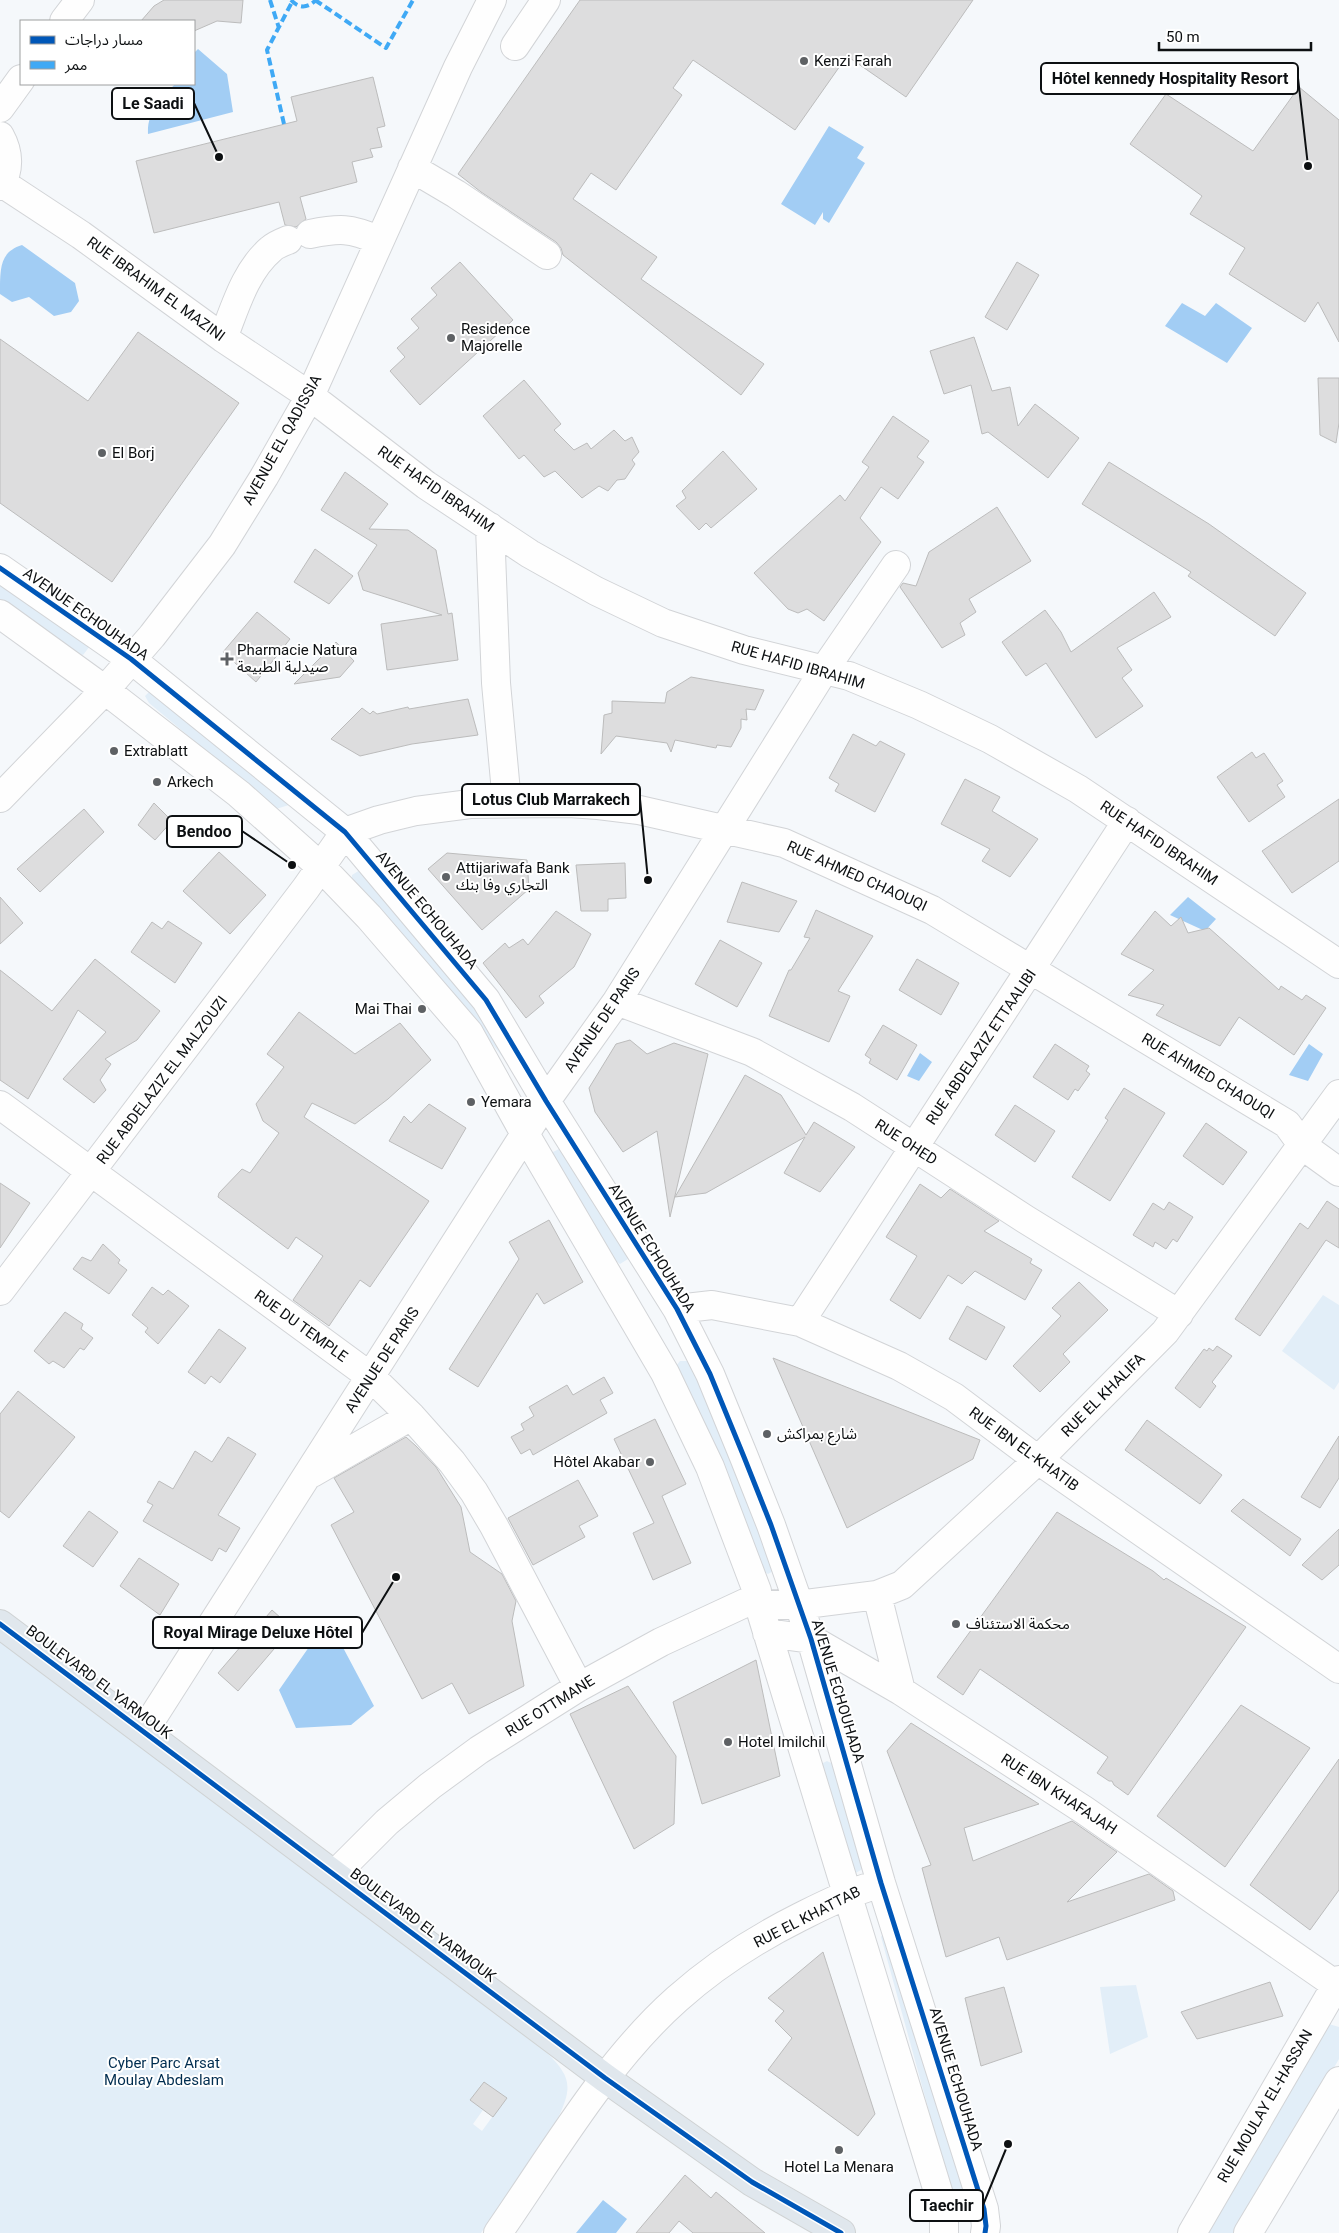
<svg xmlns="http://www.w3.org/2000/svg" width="1339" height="2233" font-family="Roboto,'Noto Sans Arabic',sans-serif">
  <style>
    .green { fill: #e2eef8; fill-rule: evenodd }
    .water { fill: #a2cdf4 }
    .building { fill: #ddddde; stroke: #bcbcbc }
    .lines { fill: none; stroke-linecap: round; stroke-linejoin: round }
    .minor-casing { stroke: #d2d4d7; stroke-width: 30 }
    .major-casing { stroke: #cfd2d3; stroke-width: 30 }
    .minor { stroke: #fefefe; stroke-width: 28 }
    .major { stroke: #e0e7ed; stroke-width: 28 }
    .quiet { stroke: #3fa9f5; stroke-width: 4; stroke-dasharray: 8 4; stroke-linecap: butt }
    .cycleway-casing { stroke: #fff; stroke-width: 8 }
    .cycleway { stroke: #0057b8; stroke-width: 5 }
    .poi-dot { fill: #5e6164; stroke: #fff; stroke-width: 2 }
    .labels { text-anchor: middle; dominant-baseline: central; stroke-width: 4; stroke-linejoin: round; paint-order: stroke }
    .poi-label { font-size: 15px; fill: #0d1012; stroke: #fff; text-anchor: start }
    .street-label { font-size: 15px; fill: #0d1012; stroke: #fff }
    .park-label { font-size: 15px; fill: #002d50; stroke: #fff }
    .leader { fill: none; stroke: #0d1012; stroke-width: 2 }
    .callout-dot { fill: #0d1012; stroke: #fff; stroke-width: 2 }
    .callout { fill: #fff; stroke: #0d1012; stroke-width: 2 }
    .callout-label { font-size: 16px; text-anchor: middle; font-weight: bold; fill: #0d1012 }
  </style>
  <rect width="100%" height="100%" fill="#f5f8fb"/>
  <path class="green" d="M0,575L90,646L83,655L76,654L0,599Z
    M151,690L291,799L289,805L276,809L149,703L145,696Z
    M360,870L474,993L515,1072L447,989L352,882V875Z
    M559,1149L567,1153L629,1253L628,1259L620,1264L616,1261L607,1248L554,1161L553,1152Z
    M1323,1295L1339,1305V1382L1334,1390L1282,1351Z
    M680,1361H688L695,1372L775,1570L768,1574L762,1570L676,1366Z
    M0,1641L546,2052C571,2076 573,2087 558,2118L481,2233H0ZM484,2082L506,2098L482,2131L473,2124L483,2110L470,2100Z
    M827,1761L833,1764L864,1865L861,1870L852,1875L821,1764Z
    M886,1929L972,2204L956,2209L881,1937Z
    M1136,1985L1148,2037L1110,2054L1100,1987Z
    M1329,2024L1339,2027V2059L1237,2233H1204Z"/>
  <path class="water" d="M198,49L227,74L233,112L148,134C147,111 161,100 175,84H194V53Z
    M829,126L864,147L857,158L865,163L829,223L823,219V212L815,225L781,204Z
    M22,245L75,283L79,301L71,312L54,316L29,297L12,302L0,294C0,267 0,252 22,245Z
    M1182,303L1205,316L1216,303L1252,328L1227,363L1165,326Z
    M1188,897L1216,919L1205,931L1170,915Z
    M1309,1044L1323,1054L1308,1081L1289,1075Z
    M920,1053L932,1062L919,1081L907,1076Z
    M339,1640L374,1706L351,1725L296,1728L279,1690L309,1647Z
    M603,2200L627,2219L616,2233H576Z"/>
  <path class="building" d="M164,0H243L241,23L217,21L194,31V21H141L154,6Z
    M580,0H973L906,97L847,56L795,130L693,60L673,88L682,95L616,190L591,173L573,199L657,257L641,279L764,364L741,395L563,255L561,248L556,242L481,192L458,174Z
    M373,77L385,126L377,128L382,147L370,149L373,157L352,162L357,182L300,197L306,219L296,227L285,225L279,202L154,233L136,161L297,121L291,97Z
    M1299,87L1339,120V342L1318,302L1305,322L1229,274L1245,248L1190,214L1202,196L1130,144L1166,94L1253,151Z
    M460,262L513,320L420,405L390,371L405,357L397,348L419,328L411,319L437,295L431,288Z
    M1017,262L1039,275L1007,330L985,317Z
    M138,332L239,403L112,582L0,503V339L88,401Z
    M974,337L992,391L1010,387L1018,426L1035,404L1079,438L1048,478L988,432L982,434L971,385L944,394L930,351Z
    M1318,378H1339V423L1336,443L1320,435Z
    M524,380L561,424L554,430L574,450L587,443L591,449L614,430L625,441L632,437L639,452L632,460L635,464L625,479L617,480L608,491L599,486L582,498L555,471L544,477L524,455L519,459L483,416Z
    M893,416L929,441L917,457L924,462L898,499L881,487L860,518L881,542L824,621L807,609L798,613L788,609L754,573L840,495L845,501L869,467L862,462Z
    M723,451L757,489L711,528L706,523L699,530L676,506L686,498L682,491Z
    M1109,462L1209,524L1306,593L1275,636L1188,576L1191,572L1082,504Z
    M345,472L388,504L369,529L408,530L436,550L448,614L452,613L458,660L387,670L381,624L442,615L363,590L358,573L377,545L321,510Z
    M997,507L1031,561L969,599L976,612L960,623L965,635L942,648L900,587L903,583L916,586L929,552Z
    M315,549L353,576L329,604L294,582Z
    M1154,592L1171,617L1117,648L1132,670L1122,678L1143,706L1096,738L1046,663L1026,676L1002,642L1045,610L1061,632L1071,652Z
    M257,612L290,639L256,682L223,652Z
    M336,642L354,661L340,677L294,684Z
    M691,677L764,690L755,710L746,709L747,720L741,719V728L731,747L717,745L716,748L675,740L671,752L667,743L616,736L601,754L604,715L612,713V701L665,703L667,692Z
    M468,699L478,735L412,744L360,756L331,739L362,708L370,714L373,711L377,714L408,707L409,709Z
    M853,734L876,746L880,741L905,754L875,812L835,791L839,784L829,778Z
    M1252,752L1256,758L1264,753L1283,781L1277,785L1285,797L1249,822L1217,777Z
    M965,779L1000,797L992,811L1038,839L1010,877L982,861L990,849L941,824Z
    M1339,799V861L1292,893L1262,851Z
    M154,803L172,821L155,840L138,825Z
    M84,809L104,832L40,892L17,869Z
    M219,852L266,895L230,934L183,891Z
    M447,853L527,860L529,889L482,930L428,869Z
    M625,863L626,898L608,899V911H581L576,865Z
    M742,882L797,901L779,932L727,922Z
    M0,897L23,923L0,944Z
    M816,910L873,936L838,991L850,996L829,1042L769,1016L789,970H791L810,938L804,937Z
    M556,911L591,934L574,967L539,996L544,1003L526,1018L483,963L505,943L509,948L523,939L528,945Z
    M1155,911L1171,926L1181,917L1188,933L1209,928L1279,990L1281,986L1302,1000L1306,995L1326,1008L1294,1055L1239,1017L1220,1046L1156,1015L1164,1005L1128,995L1154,970L1121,954Z
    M168,921L202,943L175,983L131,952L152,922L162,929Z
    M720,940L762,963L737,1007L695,984Z
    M95,959L160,1011L137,1040L105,1059L111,1064L100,1080L106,1090L94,1103L63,1079L106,1032L78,1010L28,1099L0,1080V970L52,1011Z
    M917,959L959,983L941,1015L899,990Z
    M299,1012L355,1054L400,1023L431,1060L388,1099L355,1124L312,1103L304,1117L429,1201L370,1287L360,1280L329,1326L293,1300L323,1256L296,1237L288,1249L218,1197L219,1193L242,1169L250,1173L279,1133L263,1121L256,1104L284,1067L267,1054Z
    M883,1025L917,1045L897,1080L869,1063L871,1059L865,1055Z
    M630,1040L647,1054L674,1043L708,1054L670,1217L657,1131L623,1152L595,1112L589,1088L616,1044Z
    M1055,1044L1089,1066L1086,1071L1090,1074L1078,1091L1075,1089L1068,1100L1033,1077Z
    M745,1075L781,1095L806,1135L814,1122L855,1147L820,1192L784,1173L805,1137L706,1193L675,1197Z
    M1124,1088L1165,1113L1110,1201L1072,1177L1108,1120L1105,1118Z
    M429,1104L466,1128L442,1169L389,1141L404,1116L411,1123Z
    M1015,1105L1055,1131L1035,1162L995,1135Z
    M1206,1123L1247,1152L1223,1185L1183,1156Z
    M0,1183L30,1203L0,1248Z
    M920,1184L941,1198L950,1189L999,1221L984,1231L1032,1259L1030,1263L1042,1270L1025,1300L975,1271L962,1284L948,1275L920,1319L890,1300L917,1256L886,1237Z
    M1327,1201L1339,1209V1248L1326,1240L1260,1336L1235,1319L1300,1223L1308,1229Z
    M1169,1202L1193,1217L1177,1242L1173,1239L1166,1249L1155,1242L1153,1247L1133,1235L1153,1203L1164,1210Z
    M549,1220L583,1282L544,1304L537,1293L478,1387L449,1369L519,1259L509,1242Z
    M103,1244L120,1260L118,1263L127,1270L109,1294L73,1269L82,1257L91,1261Z
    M1079,1282L1108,1310L1063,1354L1070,1362L1040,1392L1013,1366L1061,1316L1052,1308Z
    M152,1287L163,1295L168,1290L189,1306L158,1344L145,1332L148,1328L132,1315Z
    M967,1306L1005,1327L986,1360L949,1339Z
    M65,1312L83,1324L81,1329L93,1338L84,1350L80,1348L64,1368L53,1361L49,1364L34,1351Z
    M219,1329L246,1348L220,1383L211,1376L205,1384L188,1372Z
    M1217,1346L1232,1356L1212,1382L1216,1386L1200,1408L1175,1388L1204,1349L1207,1351L1209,1348L1213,1351Z
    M773,1358L980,1440L973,1459L847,1528Z
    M604,1377L613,1393L600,1400L607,1413L533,1455L530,1449L521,1454L511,1437L524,1430L521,1424L534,1416L529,1407L567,1385L573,1395Z
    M18,1391L75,1437L9,1518L0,1511V1414Z
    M655,1419L686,1484L662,1496L691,1563L653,1580L633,1533L654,1523L614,1439Z
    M1147,1420L1222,1475L1200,1504L1125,1450Z
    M1339,1436V1478L1320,1508L1301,1497Z
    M228,1437L256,1454L218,1515L240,1528L226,1552L219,1548L212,1561L143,1521L153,1505L147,1502L159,1481L173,1489L195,1451L212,1462Z
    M406,1437L416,1446L436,1467L461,1507L470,1552L502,1574L516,1601L512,1621L524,1686L469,1714L452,1683L422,1699L331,1525L354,1512L334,1478Z
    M578,1480L598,1516L579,1526L585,1537L533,1565L508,1518Z
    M1243,1499L1301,1539L1290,1556L1231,1511Z
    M89,1511L118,1532L93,1567L63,1546Z
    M1057,1512L1153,1571L1164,1580L1166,1578L1246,1627L1128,1795L1114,1785L1112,1781H1109L1097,1773L1108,1757L980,1669L963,1695L937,1677Z
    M1339,1529V1565L1322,1580L1302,1565Z
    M139,1558L179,1584L160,1615L120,1586Z
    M272,1610L292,1628L238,1691L218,1673Z
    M756,1660L780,1776L702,1804L673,1702Z
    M628,1686L676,1756L674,1824L634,1849L570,1714Z
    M1241,1705L1310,1748L1225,1867L1157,1816Z
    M911,1723L1039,1804L964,1828L973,1861L1072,1821L1117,1852L1067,1902L1149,1874L1173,1891L1175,1900L1007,1960L999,1937L946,1957L922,1868L931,1865L887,1751Z
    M1339,1759V1890L1310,1930L1250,1885Z
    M823,1952L875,2114L858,2136L768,2070L792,2038L775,2021L784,2011L768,1998Z
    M1270,1982L1283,2016L1197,2039L1181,2012Z
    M1004,1987L1022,2052L981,2066L965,1998Z
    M484,2082L507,2098L493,2117L470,2100Z
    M685,2175L711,2198L716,2192L765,2233H693L679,2221L669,2233H636Z"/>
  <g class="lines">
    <defs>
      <path id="minor" d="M64,21L80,0
        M515,46L546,0
        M0,108L21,79
        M0,136C9,152 10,170 0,186
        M412,168L456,194L547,255
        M2,183L81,235L223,338L310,396L426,485L530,554L596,591L663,623L744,650L849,676L919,705L990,739L1078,789L1339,964
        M310,234C340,228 350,228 378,240
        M223,338C235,308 245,271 271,249C275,245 283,242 288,240
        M490,527L496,683L507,803
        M0,568L131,659L345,832L486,1000L546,1101L677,1309L710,1374L744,1457L771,1525L811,1639L881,1883L984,2209L986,2226L985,2233
        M0,614L105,690L239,794L321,867L369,917L469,1033L525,1134L665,1373L710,1467L757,1591L758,1602L944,2211V2233
        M0,798L105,690L152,636L222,545L264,477L310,396L458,67L492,0
        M617,1001L752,1052L852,1107L1025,1219L1179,1314
        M0,1105L371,1377L411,1416L452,1462L474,1492L494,1526L579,1687
        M0,1291L306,888L345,832L379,820L416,811L470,804L569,803L598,805L639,810L784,843L932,910L1287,1124L1303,1146L1339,1172
        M677,1309L712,1305L800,1322L899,1366L954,1397L1038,1460L1339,1669
        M800,1322L1127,821
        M312,1473L411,1416
        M877,1595L901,1691
        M767,1633L811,1639L901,1691L1084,1810L1339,1987
        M144,1731L546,1101L617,1001L824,670L896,565
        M335,1874L387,1822L430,1786L479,1750L579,1687L661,1642L745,1603L798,1605L877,1595L902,1585L1038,1460L1165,1332L1339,1094
        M498,2233C552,2155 606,2062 677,1999C714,1966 756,1939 800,1917C822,1906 843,1895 866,1888
        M1192,2233L1339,1980
        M1248,2233L1339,2081"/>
      <path id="major" d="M0,1624L605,2078L752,2182L841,2233"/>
    </defs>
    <use href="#minor" class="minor-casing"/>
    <use href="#major" class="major-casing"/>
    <use href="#minor" class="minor"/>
    <use href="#major" class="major"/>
    <path class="quiet" d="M270,0L279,28
      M291,0C299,9 308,8 316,0
      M315,0L386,48L413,0
      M284,124L267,50L292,2"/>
    <defs>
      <path id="cycleway" d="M0,568L131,659L345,832L486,1000L546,1101L677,1309L710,1374L744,1457L771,1525L811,1639L881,1883L984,2209L986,2226L985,2233
        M0,1624L605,2078L752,2182L841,2233"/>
    </defs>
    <use href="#cycleway" class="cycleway-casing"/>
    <use href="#cycleway" class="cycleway"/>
  </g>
  <g class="poi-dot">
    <circle cx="804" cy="61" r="5"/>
    <circle cx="451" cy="338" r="5"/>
    <circle cx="102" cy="453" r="5"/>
    <path d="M224.5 651.5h5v5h5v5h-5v5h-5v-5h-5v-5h5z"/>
    <circle cx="114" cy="751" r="5"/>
    <circle cx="157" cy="782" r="5"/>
    <circle cx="446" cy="877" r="5"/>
    <circle cx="422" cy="1009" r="5"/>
    <circle cx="471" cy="1102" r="5"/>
    <circle cx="767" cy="1434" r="5"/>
    <circle cx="650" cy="1462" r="5"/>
    <circle cx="956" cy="1624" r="5"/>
    <circle cx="728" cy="1742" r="5"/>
    <circle cx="839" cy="2150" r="5"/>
  </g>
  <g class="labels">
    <g class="poi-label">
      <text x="814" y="61">Kenzi Farah</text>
      <text x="461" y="329">Residence<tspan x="461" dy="17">Majorelle</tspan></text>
      <text x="112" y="453">El Borj</text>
      <text x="237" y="650">Pharmacie Natura<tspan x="237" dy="17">صيدلية الطبيعة</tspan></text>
      <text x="124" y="751">Extrablatt</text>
      <text x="167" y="782">Arkech</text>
      <text x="456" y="868">Attijariwafa Bank<tspan x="456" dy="17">التجاري وفا بنك</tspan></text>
      <text x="412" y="1009" text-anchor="end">Mai Thai</text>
      <text x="481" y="1102">Yemara</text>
      <text x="777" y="1434">شارع بمراكش</text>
      <text x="640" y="1462" text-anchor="end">Hôtel Akabar</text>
      <text x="966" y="1624">محكمة الاستئناف</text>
      <text x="738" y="1742">Hotel Imilchil</text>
      <text x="839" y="2167" text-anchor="middle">Hotel La Menara</text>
    </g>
    <g class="street-label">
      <text transform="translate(156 289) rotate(36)">RUE IBRAHIM EL MAZINI</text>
      <text transform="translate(282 440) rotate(-61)">AVENUE EL QADISSIA</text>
      <text transform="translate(436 489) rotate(35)">RUE HAFID IBRAHIM</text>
      <text transform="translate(86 614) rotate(35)">AVENUE ECHOUHADA</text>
      <text transform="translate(798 665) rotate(16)">RUE HAFID IBRAHIM</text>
      <text transform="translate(1159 843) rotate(34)">RUE HAFID IBRAHIM</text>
      <text transform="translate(857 876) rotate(24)">RUE AHMED CHAOUQI</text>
      <text transform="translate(427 910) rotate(50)">AVENUE ECHOUHADA</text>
      <text transform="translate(602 1020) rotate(-56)">AVENUE DE PARIS</text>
      <text transform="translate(981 1047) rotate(-56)">RUE ABDELAZIZ ETTAALIBI</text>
      <text transform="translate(1208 1076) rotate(31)">RUE AHMED CHAOUQI</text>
      <text transform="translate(162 1080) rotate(-53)">RUE ABDELAZIZ EL MALZOUZI</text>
      <text transform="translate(906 1142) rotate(33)">RUE OHED</text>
      <text transform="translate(652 1248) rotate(58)">AVENUE ECHOUHADA</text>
      <text transform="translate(301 1326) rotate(36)">RUE DU TEMPLE</text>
      <text transform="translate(382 1360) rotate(-57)">AVENUE DE PARIS</text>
      <text transform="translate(1103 1395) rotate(-45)">RUE EL KHALIFA</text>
      <text transform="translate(1024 1449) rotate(36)">RUE IBN EL-KHATIB</text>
      <text transform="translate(99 1682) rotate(37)">BOULEVARD EL YARMOUK</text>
      <text transform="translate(838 1691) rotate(73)">AVENUE ECHOUHADA</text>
      <text transform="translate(550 1706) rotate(-32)">RUE OTTMANE</text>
      <text transform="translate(1059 1794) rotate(33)">RUE IBN KHAFAJAH</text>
      <text transform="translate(807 1917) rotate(-27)">RUE EL KHATTAB</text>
      <text transform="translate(423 1925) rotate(37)">BOULEVARD EL YARMOUK</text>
      <text transform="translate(956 2079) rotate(73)">AVENUE ECHOUHADA</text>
      <text transform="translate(1265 2106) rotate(-60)">RUE MOULAY EL-HASSAN</text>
    </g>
    <g class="park-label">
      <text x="164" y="2063">Cyber Parc Arsat<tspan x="164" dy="17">Moulay Abdeslam</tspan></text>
    </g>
  </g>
  <path class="leader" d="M1308 166L1298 78M219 157L194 103M648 880L640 799M292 865L242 831M396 1577L362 1633M1008 2144L983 2205"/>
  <g class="callout-dot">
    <circle cx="1308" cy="166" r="5"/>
    <circle cx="219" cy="157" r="5"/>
    <circle cx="648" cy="880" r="5"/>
    <circle cx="292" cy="865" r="5"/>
    <circle cx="396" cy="1577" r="5"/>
    <circle cx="1008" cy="2144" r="5"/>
  </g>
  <g class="callout">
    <rect x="1041" y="63" width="257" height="31" rx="5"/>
    <rect x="112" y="88" width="82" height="31" rx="5"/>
    <rect x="462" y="784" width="178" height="31" rx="5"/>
    <rect x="167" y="816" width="75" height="31" rx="5"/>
    <rect x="153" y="1617" width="209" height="31" rx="5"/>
    <rect x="910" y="2190" width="73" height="31" rx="5"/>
  </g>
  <g class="callout-label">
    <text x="1170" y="84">Hôtel kennedy Hospitality Resort</text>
    <text x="153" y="109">Le Saadi</text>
    <text x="551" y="805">Lotus Club Marrakech</text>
    <text x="204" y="837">Bendoo</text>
    <text x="258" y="1638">Royal Mirage Deluxe Hôtel</text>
    <text x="947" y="2211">Taechir</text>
  </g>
  <rect x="20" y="20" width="175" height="65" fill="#ffffff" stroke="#9e9fa0"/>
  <rect x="30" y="36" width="25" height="8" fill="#0057b8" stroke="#9e9fa0"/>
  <text x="65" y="45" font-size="15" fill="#0d1012">مسار دراجات</text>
  <rect x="30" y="61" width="25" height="8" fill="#3fa9f5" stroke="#9e9fa0"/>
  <text x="65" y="70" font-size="15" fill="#0d1012">ممر</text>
  <path d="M1159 42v8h152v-8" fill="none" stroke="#0d1012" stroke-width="2.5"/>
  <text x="1166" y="42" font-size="15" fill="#0d1012" stroke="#ffffff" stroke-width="4" paint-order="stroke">50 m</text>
</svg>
